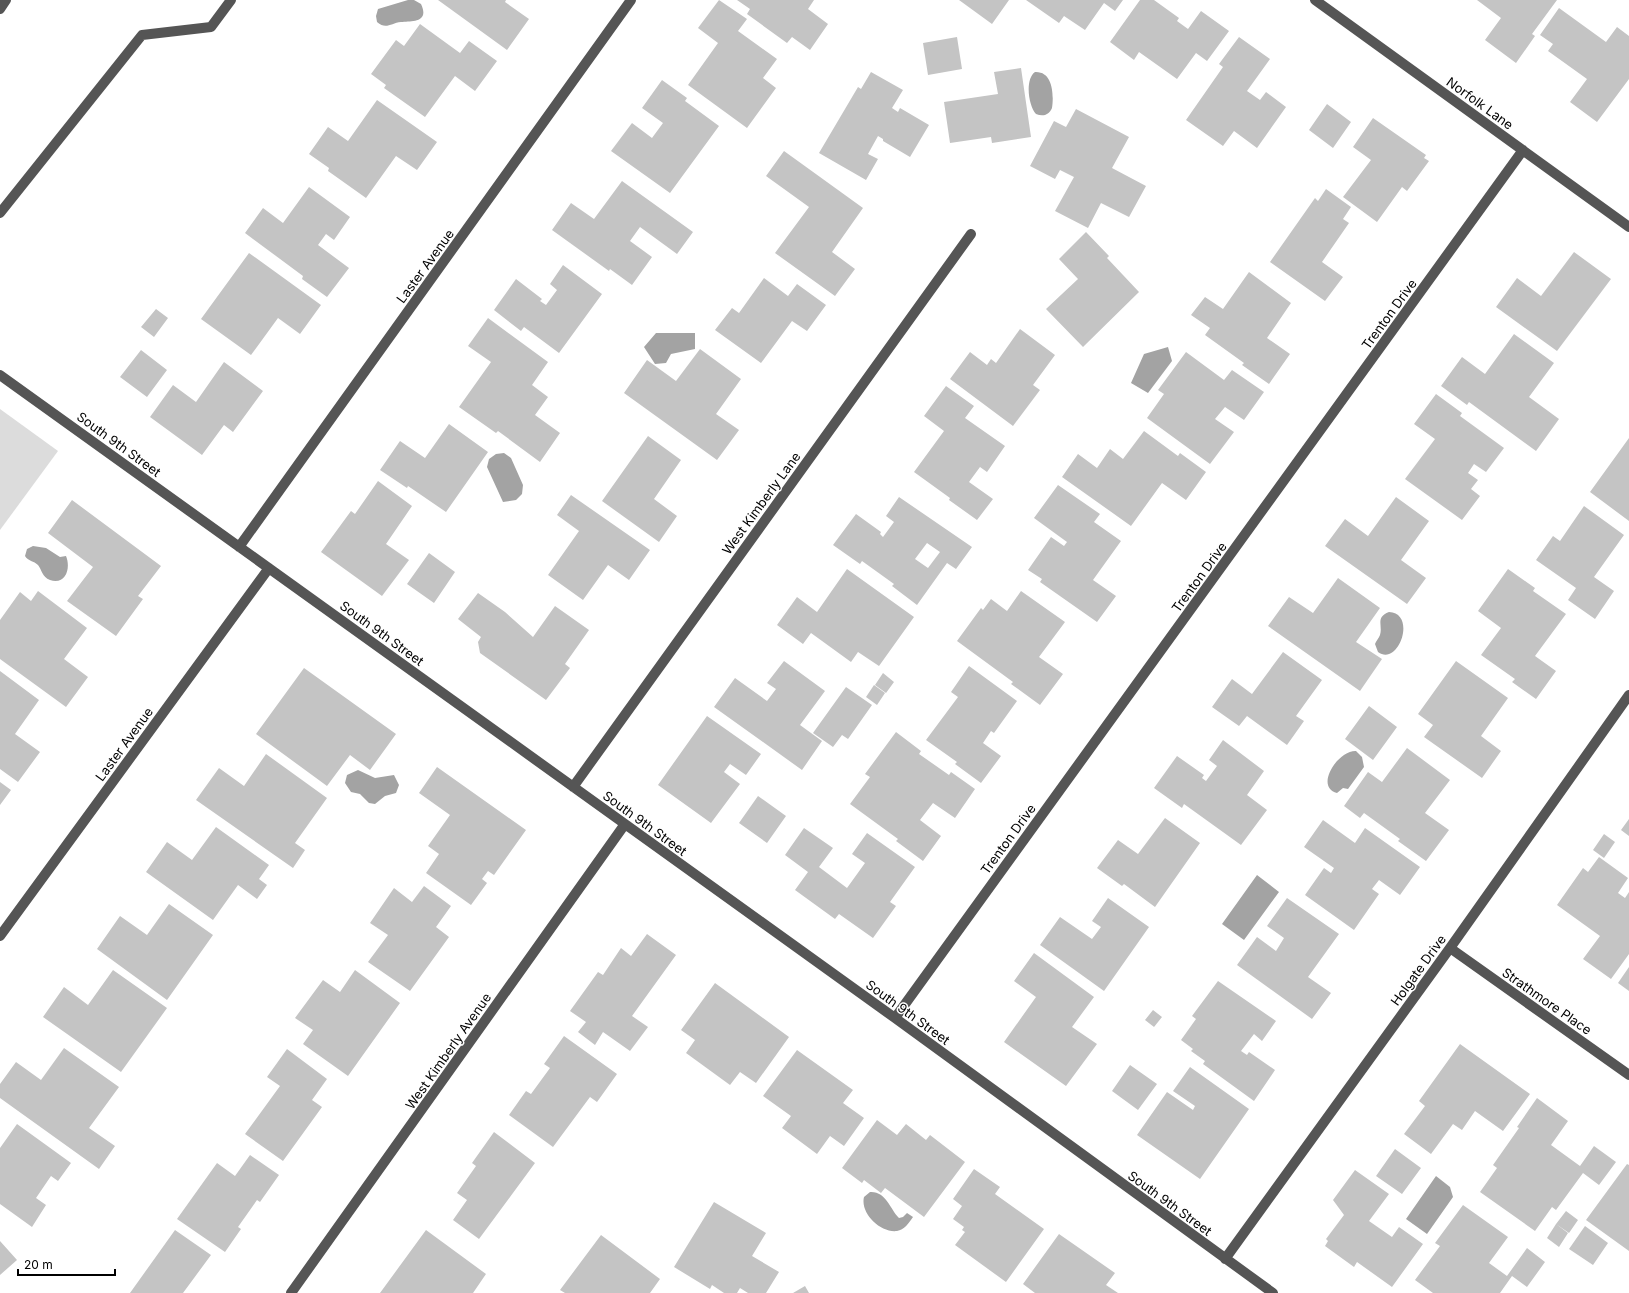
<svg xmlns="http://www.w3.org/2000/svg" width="1629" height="1293" font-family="Inter,sans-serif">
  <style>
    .green { fill: #dcdcdc }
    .water { fill: #a3a3a3 }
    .building { fill: #c4c4c4; fill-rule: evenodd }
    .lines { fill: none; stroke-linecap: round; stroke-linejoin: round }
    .minor { stroke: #555; stroke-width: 10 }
    .labels { text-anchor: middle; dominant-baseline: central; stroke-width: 3; stroke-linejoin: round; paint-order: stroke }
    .street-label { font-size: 13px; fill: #000; stroke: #fff }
  </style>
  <rect width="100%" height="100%" fill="#fff"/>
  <path class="green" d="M0,409L58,451L0,530Z"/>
  <path class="water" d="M408,0H414L421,4C430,23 411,21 401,22C391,23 386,30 377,22L376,16L378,9Z
    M1035,72C1053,71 1054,95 1052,108C1049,115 1043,117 1036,114C1028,105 1025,79 1035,72Z
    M656,333H695V349L671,354L666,363L655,364L644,347Z
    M1168,347L1172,361L1148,393L1131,383L1144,354Z
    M496,454L504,453L511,458L523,485L522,494L516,500L503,502L487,467L489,459Z
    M33,546L46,548L60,557L66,556C71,568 66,585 50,580C42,577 42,570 38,565C34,561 28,561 25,556L27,549Z
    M1389,612C1417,613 1399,667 1378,652L1375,644C1376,641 1379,638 1380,635C1383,626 1375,617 1389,612Z
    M1356,751L1362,757L1364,767L1348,789L1343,788L1337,793C1314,787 1338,750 1356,751Z
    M358,770L375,778L394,775L399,785L396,793L385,796L375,804L369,803L360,794L351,792L345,783L347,775Z
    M1257,875L1279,892L1244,940L1222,924Z
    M1436,1176L1450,1187L1453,1197L1427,1234L1406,1219Z
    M870,1192C886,1191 890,1209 899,1218L903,1217L907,1213L913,1217C909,1223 904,1230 897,1231C880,1233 860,1213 864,1197Z"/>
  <path class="building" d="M438,0H506L505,2L529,19L507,50Z
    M719,0L747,19L738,31L777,59L763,78L776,88L747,128L688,85L718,43L698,28Z
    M737,0H814L808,9L828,24L810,50L792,37L787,43L747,14L750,9Z
    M959,0H1009L992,24Z
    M1026,0H1123L1115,11L1104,3L1085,30L1064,16L1059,23Z
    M1140,0H1154L1179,18L1177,21L1188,29L1201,11L1229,31L1207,61L1196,53L1177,79L1139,52L1134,60L1110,42Z
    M1477,0H1557L1532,34L1535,36L1516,63L1485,40L1501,18Z
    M1559,8L1606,42L1617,27L1629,36V79L1597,122L1570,102L1587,79L1548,51L1553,44L1540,35Z
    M420,24L460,53L469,41L497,61L475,91L455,76L425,117L384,88L386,85L371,74L396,40L404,46Z
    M957,37L962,69L928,75L923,43Z
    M1239,37L1270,59L1247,91L1260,100L1266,92L1286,107L1257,148L1234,131L1223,146L1186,120L1223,67L1219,64Z
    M1021,68L1031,137L992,143L991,137L950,143L944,102L998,94L994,72Z
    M871,72L903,90L892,108L898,112L900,108L929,125L910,157L883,141V139L878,136L868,154L878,159L866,180L819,153L858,87L861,89Z
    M662,80L687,98L685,101L719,126L670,193L611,151L632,123L652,138L663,123L642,108Z
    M377,100L437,142L417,170L396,156L366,198L328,171L329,168L309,154L328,127L348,141Z
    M1327,104L1351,122L1333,148L1309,130Z
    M1076,109L1129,137L1112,168L1146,186L1129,217L1101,203L1088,228L1055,211L1074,177L1060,170L1055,179L1030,166L1054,121L1066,127Z
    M1373,118L1426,155L1424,158L1429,161L1407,191L1402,187L1377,222L1343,197L1371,160L1353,147Z
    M784,151L863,208L832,252L855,269L835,296L775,253L809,207L766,176Z
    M622,181L693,232L677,254L640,227L630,241L652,257L632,285L610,269L609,271L552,230L571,203L594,219Z
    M309,187L350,217L334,240L326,234L318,245L349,268L327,297L302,279L303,276L245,233L263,208L283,223Z
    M1326,189L1351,207L1343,219L1349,223L1322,262L1343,277L1325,301L1270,262L1315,198L1318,201Z
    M1086,232L1109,256L1107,258L1139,292L1083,347L1046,309L1078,279L1059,259Z
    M1574,252L1611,279L1557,351L1496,307L1517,278L1541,296Z
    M249,253L321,305L300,334L278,318L251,355L201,319Z
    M563,265L602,294L559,353L524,327L521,331L494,310L516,279L542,299L540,301L546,305L557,290L550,284Z
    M1249,272L1291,303L1267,338L1290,354L1269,384L1242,365L1244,363L1205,335L1210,328L1191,315L1205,297L1223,309Z
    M764,278L788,296L797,284L826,305L807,331L792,321L761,363L715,330L732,308L739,313Z
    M156,309L168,318L154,337L141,327Z
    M488,318L548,362L532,385L548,397L535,415L560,433L540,462L498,431L496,433L459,407L491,362L468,346Z
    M1020,329L1055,355L1033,385L1040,390L1013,426L950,379L970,352L987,365L991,359L996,363Z
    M1514,334L1554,363L1529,397L1559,419L1536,451L1469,402L1467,405L1441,386L1462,357L1485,374Z
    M700,349L741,379L716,414L739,430L717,460L624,393L647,360L676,381Z
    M141,350L167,370L147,397L120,377Z
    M1186,352L1224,380L1232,370L1264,392L1244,420L1225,407L1215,419L1234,432L1210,464L1147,418L1164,394L1158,390Z
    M224,362L263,391L233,432L224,425L202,455L150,417L173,385L196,402Z
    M946,386L974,406L965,418L1005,446L987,472L980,467L969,482L993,499L977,520L949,500L950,498L914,472L944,431L924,416Z
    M1436,394L1462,413L1460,416L1504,448L1486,472L1474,464L1468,473L1478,480L1471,489L1480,496L1462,520L1405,479L1435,439L1414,424Z
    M449,424L488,452L446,512L408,486L407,488L380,470L400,441L425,458Z
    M1144,431L1178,456L1180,453L1206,472L1186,500L1162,483L1131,526L1062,477L1078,454L1097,468L1110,449L1123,459Z
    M648,436L681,460L654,499L677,516L659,542L602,501Z
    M1629,438V521L1590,492Z
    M378,481L412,506L386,544L409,560L382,596L321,552L351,511L355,514Z
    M1058,485L1100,514L1094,522L1121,541L1093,580L1116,596L1097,622L1040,582L1042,579L1028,570L1051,537L1064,546L1067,542L1034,518Z
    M571,495L650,550L629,580L608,565L583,600L548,575L579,531L557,515Z
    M899,497L972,547L956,569L947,563L917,605L892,586L894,584L862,561L860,564L833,545L856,514L881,532L880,534L883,537L894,522L886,516ZM927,543L940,552L928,568L915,559Z
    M1396,497L1429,521L1401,560L1426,578L1407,604L1325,546L1345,519L1368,536Z
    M72,500L161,566L138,596L143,599L116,636L67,601L93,567L48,533Z
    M1584,506L1624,535L1594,577L1614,591L1595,619L1568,600L1576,588L1536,560L1553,536L1560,541Z
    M429,553L455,572L434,603L407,584Z
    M847,569L914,617L879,666L858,652L851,662L811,633L803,644L777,625L797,597L817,612Z
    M1508,569L1535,588L1533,591L1566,614L1535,656L1556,671L1536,699L1512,682L1515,679L1481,655L1501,628L1478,611Z
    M1338,578L1380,608L1356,642L1382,659L1360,691L1268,626L1289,597L1313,613Z
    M38,591L87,628L64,659L88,677L66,707L0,659V620L20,592L31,601Z
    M1021,591L1065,622L1039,657L1063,674L1040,705L1011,684L1013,682L957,641L981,608L983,610L991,599L1007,611Z
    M478,593L505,612L533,637L555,606L589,630L565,664L570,668L546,700L480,653L478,642L481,637L458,619Z
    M1283,652L1322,680L1296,716L1304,721L1287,745L1247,716L1239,726L1212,707L1232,679L1252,694Z
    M784,661L825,691L800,725L822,741L802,770L714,707L735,678L767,701L776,689L767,683Z
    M1456,661L1508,698L1481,736L1501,751L1482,778L1424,737L1433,725L1418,714Z
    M969,666L1017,701L994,733L991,731L983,743L1001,756L981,783L955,764L957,762L926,740L958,697L951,692Z
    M304,668L396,734L370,770L350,755L327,786L256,734Z
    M0,671L39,700L15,734L40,752L18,782L0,769Z
    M883,673L894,682L886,693L875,685Z
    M874,685L885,693L877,705L866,697Z
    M846,687L872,705L848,739L842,735L833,747L813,733Z
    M1369,706L1397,727L1373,760L1345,739Z
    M707,716L761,754L746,775L730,764L724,772L740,784L711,823L658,785Z
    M896,732L921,751L919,754L949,775L951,772L975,789L955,818L933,803L920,820L941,836L923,861L896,841L898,839L850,804L870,777L865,774Z
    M1223,740L1264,771L1247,795L1267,810L1241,845L1184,804L1182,808L1154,788L1177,756L1204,775L1202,778L1206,781L1217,766L1209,760Z
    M1407,748L1450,780L1425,813L1449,830L1426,861L1398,841L1400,839L1364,813L1360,818L1344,806L1368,772L1382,782Z
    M266,754L327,798L295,843L305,850L293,868L196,800L219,768L244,786Z
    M437,767L526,830L494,875L488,871L482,879L487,883L471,905L426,873L439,854L428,846L450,815L419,793Z
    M0,782L11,790L0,805Z
    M758,796L786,816L767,843L739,823Z
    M1165,818L1200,843L1155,907L1124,884L1122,886L1097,868L1118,840L1138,854Z
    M1629,819V836L1621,830Z
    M1323,820L1355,843L1365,828L1420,867L1400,895L1379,880L1372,889L1379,894L1354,930L1305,895L1324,868L1331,873L1334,868L1304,847Z
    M216,827L269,865L259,879L267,885L257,899L238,885L213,920L146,872L167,842L192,860Z
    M804,828L833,848L819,867L847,888L865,863L852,854L867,833L915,867L890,902L896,906L873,938L839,914L835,919L795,890L808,872L785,855Z
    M1604,834L1615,842L1604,858L1593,850Z
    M1599,857L1628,878L1618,893L1625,898L1629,892V954L1611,979L1583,959L1600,936L1557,905L1583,868L1588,872Z
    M424,886L451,906L436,927L449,937L410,991L368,962L388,935L370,923L394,888L412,902Z
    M1108,898L1149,927L1104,991L1040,945L1060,917L1092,939L1101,927L1092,921Z
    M1287,898L1339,934L1308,977L1331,993L1312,1019L1237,965L1257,937L1276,951L1284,938L1267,926Z
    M169,904L213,935L167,1000L97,949L120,916L147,935Z
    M647,934L676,955L632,1016L648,1027L630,1051L603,1032L595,1045L578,1032L586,1022L570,1011L598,972L603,975L621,948L631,956Z
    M1034,953L1094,997L1072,1027L1097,1044L1066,1086L1004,1042L1036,997L1014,981Z
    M1629,967V991L1618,983Z
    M113,970L167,1008L121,1072L43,1017L64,987L88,1005Z
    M355,970L400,1003L348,1076L303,1044L313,1030L295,1018L323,980L340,992Z
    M1218,981L1276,1021L1262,1041L1254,1034L1241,1051L1247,1055L1249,1052L1275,1070L1254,1101L1203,1064L1205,1061L1191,1051L1193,1049L1181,1040L1196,1019L1192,1016Z
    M715,983L789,1037L756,1083L740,1072L730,1085L686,1053L695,1040L681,1030Z
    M1153,1010L1162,1017L1154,1027L1145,1020Z
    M564,1036L617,1074L597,1102L590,1097L553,1147L509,1115L526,1091L531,1094L550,1068L544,1064Z
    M1460,1044L1530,1094L1503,1131L1475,1111L1462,1130L1453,1124L1431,1154L1404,1134L1425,1106L1419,1101Z
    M64,1048L119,1087L89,1128L115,1146L99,1169L0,1098V1084L16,1062L41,1080Z
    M287,1049L327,1079L312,1100L322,1107L283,1161L245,1134L280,1086L267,1077Z
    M797,1050L853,1090L843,1103L864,1118L844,1146L830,1136L817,1154L782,1128L791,1116L763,1096Z
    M1130,1065L1157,1084L1138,1110L1112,1091Z
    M1190,1067L1249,1109L1200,1179L1137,1135L1167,1092L1193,1110L1195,1106L1173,1091Z
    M1537,1098L1568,1121L1551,1145L1580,1166L1594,1146L1616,1162L1599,1185L1583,1173L1556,1210L1552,1207L1535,1231L1480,1192L1497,1168L1493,1165L1519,1128L1517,1127Z
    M877,1120L897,1135L906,1124L926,1140L930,1135L965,1162L924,1217L885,1188L881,1193L864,1180L862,1183L842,1168Z
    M17,1124L71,1163L58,1181L51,1176L36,1198L46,1205L32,1227L0,1204V1148Z
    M494,1132L535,1163L479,1239L453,1220L467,1200L457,1193L476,1166L472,1163Z
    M1395,1149L1421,1168L1402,1194L1376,1176Z
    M250,1155L279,1175L260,1202L257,1200L238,1227L241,1229L225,1252L177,1219L217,1163L235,1176Z
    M1627,1164L1629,1165V1251L1586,1220Z
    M974,1169L1000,1187L995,1194L1044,1229L1006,1282L955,1245L965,1232L962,1230L964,1227L953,1219L962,1206L953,1199Z
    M1355,1170L1389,1194L1369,1221L1392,1237L1399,1227L1423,1244L1392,1287L1357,1262L1354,1267L1325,1246L1328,1241L1326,1239L1344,1215L1333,1200Z
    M714,1202L766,1233L752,1256L779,1272L766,1293H748L740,1288L737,1293H724L712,1285L710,1289L674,1267Z
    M1463,1205L1508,1237L1489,1263L1507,1276L1527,1248L1545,1262L1527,1287L1512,1276L1500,1293H1433L1415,1280L1440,1246L1435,1243Z
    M1566,1211L1578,1220L1569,1233L1556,1224Z
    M1556,1224L1568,1233L1559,1247L1547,1238Z
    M1585,1226L1608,1243L1593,1265L1569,1249Z
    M175,1230L211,1255L183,1293H130Z
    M426,1230L486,1274L473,1293H380Z
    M1059,1234L1115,1273L1106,1285L1118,1293H1035L1023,1284Z
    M601,1235L660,1279L650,1293H565L560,1290Z
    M0,1241L17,1260L0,1275Z
    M805,1286L809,1293H793Z"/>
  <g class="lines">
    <path class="minor" d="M1315,0L1629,227
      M0,9L6,0
      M0,213L142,35L211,27L231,0
      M0,375L895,1018L1273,1293
      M239,547L631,0
      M573,787L971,234
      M0,936L269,568
      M1450,948L1629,1075
      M895,1018L1523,150
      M1225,1259L1450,948L1629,695
      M291,1293L625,824"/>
  </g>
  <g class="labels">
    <g class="street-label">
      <text transform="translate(1480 103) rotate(36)">Norfolk Lane</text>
      <text transform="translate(425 266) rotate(-54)">Laster Avenue</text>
      <text transform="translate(1389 314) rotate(-54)">Trenton Drive</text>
      <text transform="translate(119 444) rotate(36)">South 9th Street</text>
      <text transform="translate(761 503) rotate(-54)">West Kimberly Lane</text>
      <text transform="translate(1199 577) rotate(-54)">Trenton Drive</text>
      <text transform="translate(382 633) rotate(36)">South 9th Street</text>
      <text transform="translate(124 744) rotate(-54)">Laster Avenue</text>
      <text transform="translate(645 823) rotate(36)">South 9th Street</text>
      <text transform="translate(1008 839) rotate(-54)">Trenton Drive</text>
      <text transform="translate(1418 970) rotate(-54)">Holgate Drive</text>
      <text transform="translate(1547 1001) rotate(35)">Strathmore Place</text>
      <text transform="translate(908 1012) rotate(36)">South 9th Street</text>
      <text transform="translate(448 1051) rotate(-55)">West Kimberly Avenue</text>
      <text transform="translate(1170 1203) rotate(36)">South 9th Street</text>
    </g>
  </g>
  <path d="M18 1269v6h97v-6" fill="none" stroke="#000000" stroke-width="2"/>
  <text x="24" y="1269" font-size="12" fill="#000000" stroke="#ffffff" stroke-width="3" paint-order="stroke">20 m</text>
</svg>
